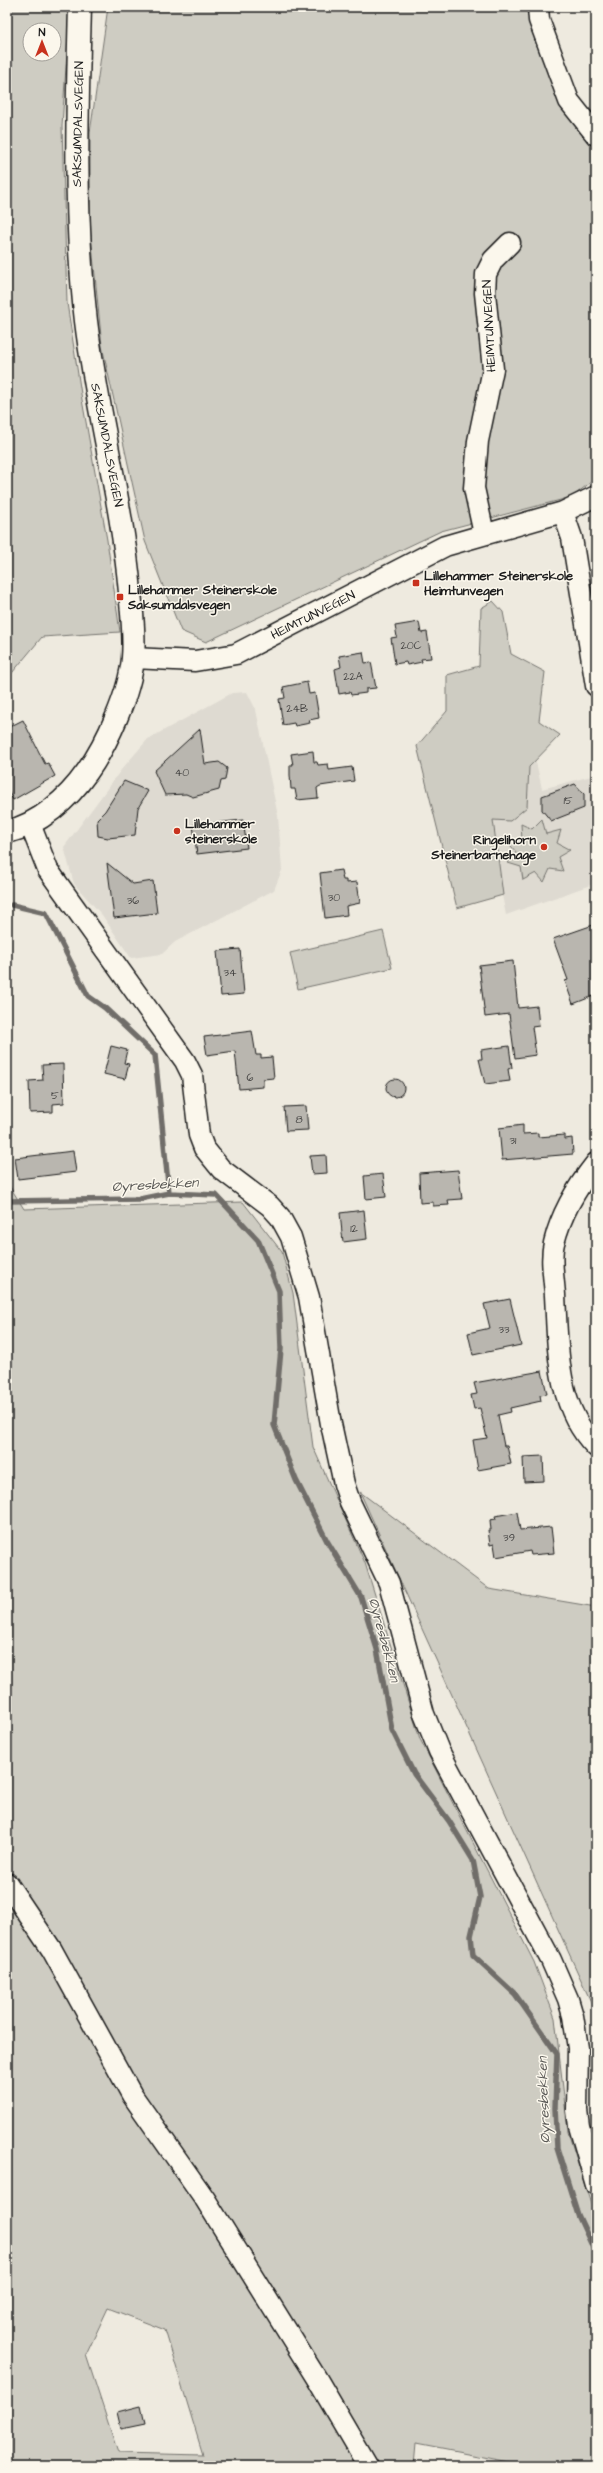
<svg xmlns="http://www.w3.org/2000/svg" width="603" height="2473" font-family="'Architects Daughter',sans-serif">
  <style>
    .built { fill: #dedad1 }
    .green { fill: #ceccc2; stroke: #75746f; fill-rule: evenodd }
    .lines { fill: none; stroke-linecap: round; stroke-linejoin: round }
    .stream { stroke: #6f6d69; stroke-width: 5.5 }
    .building { fill: #b9b6af; stroke: #1c1c1c }
    .minor-casing { stroke: #1c1c1c; stroke-width: 23 }
    .major-casing { stroke: #1c1c1c; stroke-width: 25 }
    .minor { stroke: #fbf7ec; stroke-width: 20 }
    .major { stroke: #fbf7ec; stroke-width: 22 }
    .poi-dot { fill: #c8321e; stroke: #fbf7ec; stroke-width: 1.5 }
    .labels { text-anchor: middle; dominant-baseline: central; stroke-width: 3; stroke-linejoin: round; paint-order: stroke }
    .number-label { font-size: 11px; fill: #434241 }
    .street-label { font-size: 13px; fill: #1c1c1c; stroke: #fbf7ec }
    .poi-label { font-size: 13px; font-weight: bold; fill: #1c1c1c; stroke: #fbf7ec; text-anchor: start }
    .water-label { font-size: 14px; font-style: italic; fill: #5a5956; stroke: #fbf7ec }
  </style>
  <rect width="100%" height="100%" fill="#eeeadf"/>
  <filter id="ink" filterUnits="userSpaceOnUse"><feTurbulence type="fractalNoise" baseFrequency=".025" numOctaves="2"/><feDisplacementMap in="SourceGraphic" scale="8" xChannelSelector="R" yChannelSelector="G"/><feConvolveMatrix kernelMatrix="1 2 1 2 8 2 1 2 1" color-interpolation-filters="sRGB"/></filter>
  <g filter="url(#ink)">
    <path class="built" d="M247,692L256,710L278,816L282,870L274,890L175,942L162,954L131,958L102,915L74,884L64,847L121,770L148,739L232,693Z
      M532,744L542,789L595,775L596,883L506,915L485,812Z"/>
    <path class="green" d="M7,7H70L62,126L67,303L81,394L107,540L120,632L42,637L7,679ZM30,30H54V54H30Z
      M108,7H525L563,105L596,145V478L572,497L441,531L206,642L181,631L145,541L102,346L90,225V133Z
      M493,601L503,612L511,654L545,672L539,721L560,735L529,767L527,807L510,821L493,820L503,895L457,908L417,746L447,711V675L479,666L481,608Z
      M542,819L546,834L561,830L557,843L570,850L558,857L563,871L550,869L544,882L536,873L523,880L521,867L508,863L516,852L507,841L522,840L521,824L532,829Z
      M383,931L392,968L298,989L290,953Z
      M7,1182L24,1209L243,1202L282,1252L293,1293L313,1447L365,1563L420,1739L534,1962L555,2018L568,2132L596,2220V2466H529L416,2444L414,2466H7ZM108,2308L165,2330L203,2455L118,2453L86,2355Z
      M360,1492L489,1589L596,1607V2013Z"/>
    <g class="lines">
      <path class="stream" d="M12,905L46,913L88,996L105,1008L155,1055L169,1193
        M7,1201L140,1199L169,1193L216,1195L258,1240L279,1291L281,1349L274,1425L296,1480L327,1541L361,1597L377,1649L392,1730L414,1774L449,1821L473,1860L480,1897L471,1936L473,1955L515,1994L557,2054L555,2108L557,2148L578,2215L596,2254"/>
    </g>
    <path class="building" d="M419,622L421,633L427,632L431,658L421,659L422,662L407,665L406,662L395,664L391,638L397,637L395,626Z
      M363,652L365,663L371,662L376,688L366,689V693L351,695L350,692L339,694L335,669L341,667L339,656Z
      M307,682L309,694L315,693L319,718L309,720L310,723L295,726L294,723L283,725L279,699L285,698L283,687Z
      M23,720L45,764L48,763L55,776L13,800L7,789V728Z
      M200,729L205,764L219,762L227,768L225,780L221,781L219,790L193,797L186,794L165,795L154,771Z
      M313,751L314,762H317L318,765L328,764L329,770L352,767L354,781L320,786L317,788L318,798L297,800L295,789H291L290,775V765H293L291,754Z
      M124,781L148,791L138,808L135,835L108,838L98,836L97,819L105,811Z
      M575,784L584,794V808L551,821L542,810V796Z
      M243,820L247,848L197,854L193,825Z
      M107,863L133,884L153,881L157,913L114,918Z
      M341,870L343,880H346V883L357,882L360,903L346,906L347,915L325,918L320,873Z
      M596,924V995L573,1004L565,981L568,980L553,939Z
      M240,949L244,994L221,996L217,951Z
      M513,961L518,1008L537,1006L539,1026L532,1027L536,1055L515,1058L509,1014L485,1017L479,965Z
      M252,1031L256,1055H261V1058L272,1057L274,1078L263,1079V1087L239,1089L235,1051L207,1055L204,1037Z
      M111,1046L127,1050L124,1063L129,1064L125,1079L104,1074Z
      M509,1046L512,1068L508,1069L510,1081L485,1084L479,1059H482L481,1050Z
      M63,1064L64,1103L53,1104V1112L30,1113L29,1081L43,1080L42,1065Z
      M386 1088a9 9 0 1 1 18 0a9 9 0 1 1-18 0Z
      M306,1106L308,1130L286,1131L284,1107Z
      M523,1125V1134L538,1133V1137L565,1135V1139L572,1138L573,1154L502,1160L499,1128Z
      M73,1151L76,1172L18,1179L15,1158Z
      M326,1155L327,1173L312,1174L310,1156Z
      M458,1170L462,1199L448,1200L449,1205L433,1206V1202L420,1203L419,1173Z
      M383,1174L386,1197L366,1199L364,1176Z
      M364,1210L367,1239L343,1242L340,1213Z
      M510,1299L521,1345L473,1355L468,1333L490,1328L484,1304Z
      M542,1371L547,1394L540,1395L541,1401L510,1408L511,1412L498,1415L504,1446H507L511,1464L478,1470L473,1440L487,1438L480,1408L474,1409L471,1395L477,1394L474,1383Z
      M543,1456L544,1481L524,1482L523,1457Z
      M517,1512L520,1530L551,1527L554,1553L531,1555L530,1551L496,1557L494,1544L490,1545L488,1530H491L490,1520L496,1519L495,1516Z
      M141,2406L145,2424L121,2429L117,2412Z"/>
    <g class="lines">
      <defs>
        <path id="minor" d="M538,7L539,20L569,101L596,135
          M563,512L572,538L596,686
          M484,534L474,488L478,441L493,369L485,293L486,274L493,260L510,243
          M133,658L195,661L236,654L445,546L563,512L596,496
          M30,824L48,870L185,1061L192,1075L199,1135L204,1148L221,1169L270,1206L280,1217L291,1237L309,1297L331,1424L344,1484L350,1502L389,1583L424,1714L439,1751L551,1960L568,1999L573,2016L578,2048L577,2110L579,2126L596,2185
          M596,1163C577,1187 561,1214 554,1243C550,1259 554,1279 555,1295C558,1349 556,1406 596,1447
          M7,1883L52,1950L132,2095L205,2199L317,2379L368,2466"/>
        <path id="major" d="M7,832C40,824 68,799 87,772C107,744 130,693 133,658C135,636 132,614 130,592C122,501 97,412 86,321C74,217 77,112 80,7"/>
      </defs>
      <use href="#minor" class="minor-casing"/>
      <use href="#major" class="major-casing"/>
      <use href="#minor" class="minor"/>
      <use href="#major" class="major"/>
    </g>
  </g>
  <g class="poi-dot">
    <rect x="412" y="579" width="8" height="8" rx="2"/>
    <rect x="116" y="593" width="8" height="8" rx="2"/>
    <circle cx="177" cy="831" r="4"/>
    <circle cx="544" cy="847" r="4"/>
  </g>
  <g class="labels">
    <g class="number-label">
      <text x="411" y="645">20C</text>
      <text x="353" y="676">22A</text>
      <text x="297" y="708">24B</text>
      <text x="182" y="772">40</text>
      <text x="568" y="800">15</text>
      <text x="334" y="897">30</text>
      <text x="133" y="900">36</text>
      <text x="230" y="972">34</text>
      <text x="250" y="1077">6</text>
      <text x="55" y="1095">5</text>
      <text x="299" y="1119">8</text>
      <text x="513" y="1140">31</text>
      <text x="354" y="1228">12</text>
      <text x="504" y="1329">33</text>
      <text x="509" y="1537">39</text>
    </g>
    <g class="street-label">
      <text transform="translate(78 124) rotate(-89)">SAKSUMDALSVEGEN</text>
      <text transform="translate(489 326) rotate(-93)">HEIMTUNVEGEN</text>
      <text transform="translate(107 445) rotate(79)">SAKSUMDALSVEGEN</text>
      <text transform="translate(313 615) rotate(-27)">HEIMTUNVEGEN</text>
    </g>
    <g class="poi-label">
      <text x="424" y="576">Lillehammer Steinerskole<tspan x="424" dy="15">Heimtunvegen</tspan></text>
      <text x="128" y="590">Lillehammer Steinerskole<tspan x="128" dy="15">Saksumdalsvegen</tspan></text>
      <text x="185" y="824">Lillehammer<tspan x="185" dy="15">steinerskole</tspan></text>
      <text x="536" y="840" text-anchor="end">Ringelihorn<tspan x="536" dy="15">Steinerbarnehage</tspan></text>
    </g>
    <g class="water-label">
      <text transform="translate(155 1185) rotate(-3)">Øyresbekken</text>
      <text transform="translate(384 1640) rotate(75)">Øyresbekken</text>
      <text transform="translate(544 2100) rotate(-92)">Øyresbekken</text>
    </g>
  </g>
  <rect width="603" height="2473" fill="none" stroke="#fbf7ec" stroke-width="24"/>
  <rect x="12" y="12" width="579" height="2449" fill="none" stroke="#1c1c1c" stroke-width="1.5" filter="url(#ink)"/>
  <g transform="translate(42 42)"><circle r="19" fill="#fbf7ec" stroke="#a29f99"/>
  <path d="M0-3L7 15L0 10L-7 15Z" fill="#c8321e"/>
  <text y="-6" font-size="11" font-weight="bold" text-anchor="middle" fill="#1c1c1c">N</text>
  </g>
</svg>
